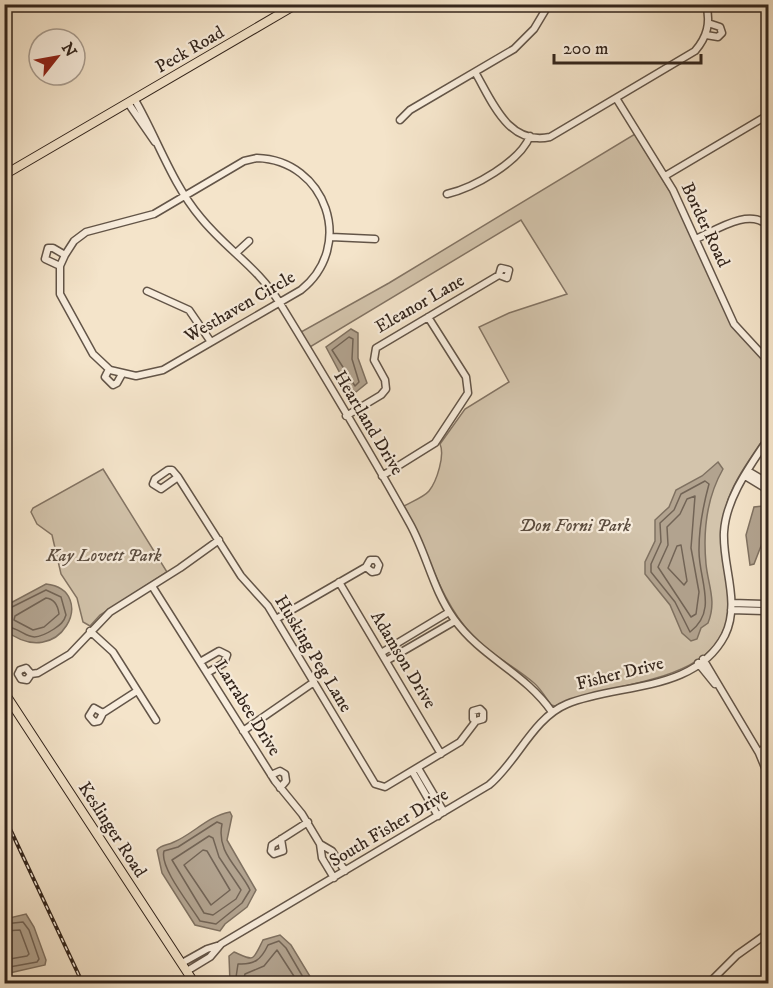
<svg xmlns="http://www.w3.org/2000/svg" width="773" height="988" font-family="'IM FELL DW Pica',serif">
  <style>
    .green { fill: #d3c4ac; stroke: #837464; stroke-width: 1.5 }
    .water { fill: #b2a38f; stroke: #7f7161; stroke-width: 1.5 }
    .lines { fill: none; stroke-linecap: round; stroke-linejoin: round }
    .shore { stroke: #726456; stroke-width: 1.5 }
    .minor-casing { stroke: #635548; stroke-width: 9 }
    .major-casing { stroke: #33251c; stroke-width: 10 }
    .minor { stroke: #f8eddd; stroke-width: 6 }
    .major { stroke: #f4e4ca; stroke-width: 8 }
    .rail-casing { stroke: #33251c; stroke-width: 4 }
    .rail { stroke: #f8eddd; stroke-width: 1.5; stroke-dasharray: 4.5; stroke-linecap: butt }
    .labels { text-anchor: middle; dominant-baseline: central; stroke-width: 4.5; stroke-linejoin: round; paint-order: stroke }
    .street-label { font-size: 18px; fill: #33251c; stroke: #f8eddd }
    .park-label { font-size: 18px; font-style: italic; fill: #5b4d40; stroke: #f8eddd }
  </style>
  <rect width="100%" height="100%" fill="#f4e4ca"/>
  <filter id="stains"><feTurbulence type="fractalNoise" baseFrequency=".00333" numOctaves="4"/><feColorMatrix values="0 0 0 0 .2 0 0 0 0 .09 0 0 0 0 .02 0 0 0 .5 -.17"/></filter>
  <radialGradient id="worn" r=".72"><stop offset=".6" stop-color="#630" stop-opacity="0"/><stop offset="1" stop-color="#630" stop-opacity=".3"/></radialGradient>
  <path class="green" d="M635,134L674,198L735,330L768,364C768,379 772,421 768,432C767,436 763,440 760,444C748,462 731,485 726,507C718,543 730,576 728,611C723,687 603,681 555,706L551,705C546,698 541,689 534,683C515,666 490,655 472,635C438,598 428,549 404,506C411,502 424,497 429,491C437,481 445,455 440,444L465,409L509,382L479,327L509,313L567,294L521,220L310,347L301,332L389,283Z
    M103,469L167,572L100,615L90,626L83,622L77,598L61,574L52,535L37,524L31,512L33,508Z"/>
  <path class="water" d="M351,329L358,333V358L367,383L356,392L349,390L326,347Z
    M718,462L723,469C707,497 703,532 706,564C708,585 717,601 708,623L701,628L697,639L691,641L682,633L670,605L645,574V562L655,541V520L669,507L676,490L702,476Z
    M763,506L768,508V528L754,564L750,565L746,535L754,507Z
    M46,584C100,590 60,674 5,630V606Z
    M230,812L232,816L227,840L256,890L247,907L225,924L220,931L195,925L162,873L157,850C162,844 167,846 174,842C193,834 208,816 230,812Z
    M26,914L34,927L46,960L45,965L5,974V919Z
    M280,935L291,945L314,983H230L229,956L234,952C255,961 252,962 263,940Z"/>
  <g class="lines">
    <path class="shore" d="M349,337L353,339L352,359L359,382L355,386L332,350Z
      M705,481L709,484C703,506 699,526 699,549C698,579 719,610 690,632L675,602L651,572V564L661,542L660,523L674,510L681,494Z
      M695,496L691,548L699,592L696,614L691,617L658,567L668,545L667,527L680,514L687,499Z
      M681,545L687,581L684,585L668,568L677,546Z
      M46,598C55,599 58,606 59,614L44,627L33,630L14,620L15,616Z
      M4,611L46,590L61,597L66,615C64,622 60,625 54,629C26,647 28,629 4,626
      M217,822L222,824C216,853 239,867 250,890L242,903L216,924L200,921C191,906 159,867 164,851L178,847Z
      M209,836L213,838L219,857L241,890L236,899L213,915L204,913L172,860Z
      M203,850L207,851L230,890L211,905L184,865Z
      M4,924L23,922L29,930L39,959L37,962L4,968
      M4,931L20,930L29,954L27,956L4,960
      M235,984L238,964C254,965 261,960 268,945L279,941L286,948L307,984
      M242,984L245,974L264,966L277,950L299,984"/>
    <defs>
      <path id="minor" d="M706,35L718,37L722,33L720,27L708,23
        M475,72C492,101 508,146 550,137L695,51C707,37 711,23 706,4
        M616,98L673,190L734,324L768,361
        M135,100C157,138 172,184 201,218C228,251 258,267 281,305C325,377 369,450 410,524C427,555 433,590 454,619C482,658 524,672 552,712
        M128,103L155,142
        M400,120L410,110L514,49L534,29L549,4
        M257,158C326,160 356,246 301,290L163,370L136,376L110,370L93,354L60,294V266L65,255L74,241L86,232L154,214L244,161Z
        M665,176L768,115
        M447,194C473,188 520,162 530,136
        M331,237L375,239
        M696,239C716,230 750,207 768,226
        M236,253L249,241
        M60,266L45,259L48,248H53L65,255
        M147,291L189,310L211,342
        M109,369L105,377L113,385L117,383L122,374
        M346,416L381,395L386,389L385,380L374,360L376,348L499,275L501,268L509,270L507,278L499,275
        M748,471L768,483
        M382,476L435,443L468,393L466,377L428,317
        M745,476L768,490
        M178,477L161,489L153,484L155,479L168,470H172L178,477L241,576L268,606L375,784L385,787L460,742L476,721L483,719V712L480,709L473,711V719L476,721
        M339,582L441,754
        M152,586L275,781L302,814L320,844
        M732,603L768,604
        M731,610L768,611
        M276,619L366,567L370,560H376L379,565L377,571L372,572L366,567
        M90,631L113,652L156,720
        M381,653L449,612
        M703,659L759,753L768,775
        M386,661L455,621
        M200,662L219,651L227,655L224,663L207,673
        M698,663L715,684
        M31,674L26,668L20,670L18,674L21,679L27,680L31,674L38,673L70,654L110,612L180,568L219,540
        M103,713L94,708L89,716L94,722L99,721L103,713L137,691
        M768,727V733
        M243,731L314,682
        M759,753L768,745
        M418,768L444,812
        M412,771L438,816
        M271,775L280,771L285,774L286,781L280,788
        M281,839L283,851L274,854L271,851L272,845L308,822
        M334,878L322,858L320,844L332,851L345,871
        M182,963L207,949L220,945
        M187,971L210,957L221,944L489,785C517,762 533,718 567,704C618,683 695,693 725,635C741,602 722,566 724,532C726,498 750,466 768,439
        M708,984L737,955L768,933"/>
      <path id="major" d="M4,175L297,4
        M4,692L195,984"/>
    </defs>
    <use href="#minor" class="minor-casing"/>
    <use href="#major" class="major-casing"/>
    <use href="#minor" class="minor"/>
    <use href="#major" class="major"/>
    <defs>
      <path id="rail" d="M4,816L83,984"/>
    </defs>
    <use href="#rail" class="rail-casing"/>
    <use href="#rail" class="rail"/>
  </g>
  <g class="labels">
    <g class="street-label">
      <text transform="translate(190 50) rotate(-30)">Peck Road</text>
      <text transform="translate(705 225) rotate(65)">Border Road</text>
      <text transform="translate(420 304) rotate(-30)">Eleanor Lane</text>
      <text transform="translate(240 307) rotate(-30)">Westhaven Circle</text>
      <text transform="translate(368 423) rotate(59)">Heartland Drive</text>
      <text transform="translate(313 654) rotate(59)">Husking Peg Lane</text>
      <text transform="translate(403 660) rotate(59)">Adamson Drive</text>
      <text transform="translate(620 674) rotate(-14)">Fisher Drive</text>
      <text transform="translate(247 708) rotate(58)">Larrabee Drive</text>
      <text transform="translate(389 828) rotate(-31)">South Fisher Drive</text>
      <text transform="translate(112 830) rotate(57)">Keslinger Road</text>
    </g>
    <g class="park-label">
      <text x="575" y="526">Don Forni Park</text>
      <text x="104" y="556">Kay Lovett Park</text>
    </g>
  </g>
  <rect width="773" height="988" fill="none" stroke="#f4e4ca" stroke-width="24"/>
  <rect x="6" y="6" width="761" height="976" fill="none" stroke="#33251c" stroke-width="3"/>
  <rect x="12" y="12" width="749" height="964" fill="none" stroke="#33251c" stroke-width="1.5"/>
  <g transform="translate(57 57) rotate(59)"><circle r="28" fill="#f8eddd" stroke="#a99d90" stroke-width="1.5"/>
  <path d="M0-4.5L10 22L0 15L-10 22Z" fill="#8f2418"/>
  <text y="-9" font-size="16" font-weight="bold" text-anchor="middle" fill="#33251c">N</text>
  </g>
  <path d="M554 54v9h147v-9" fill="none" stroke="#33251c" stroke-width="3"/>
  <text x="563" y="54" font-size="18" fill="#33251c" stroke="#f8eddd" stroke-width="4.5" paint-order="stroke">200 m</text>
  <rect width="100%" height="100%" filter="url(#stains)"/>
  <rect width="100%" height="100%" fill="url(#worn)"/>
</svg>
